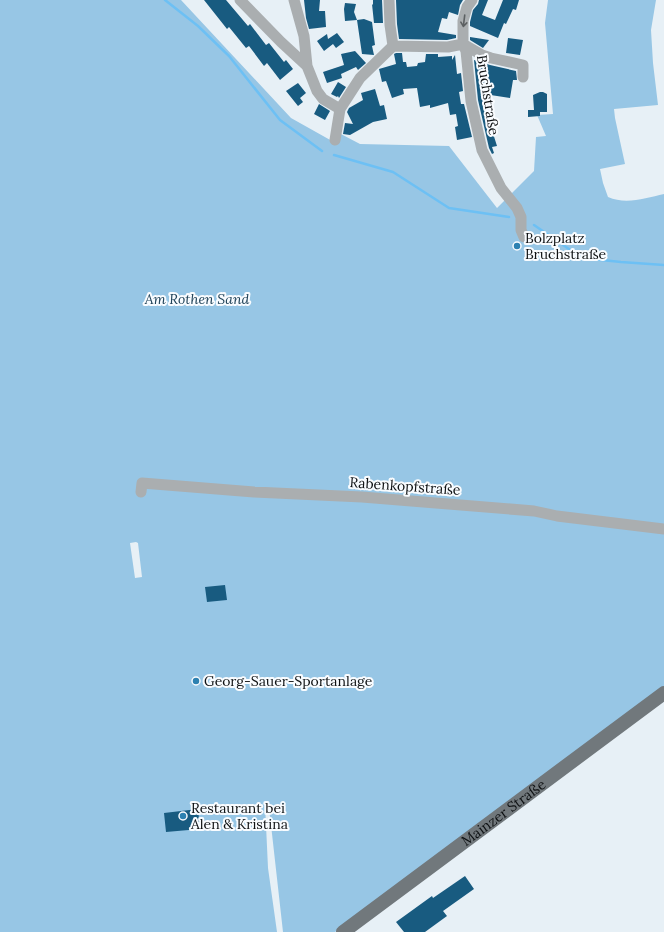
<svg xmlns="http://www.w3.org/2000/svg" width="664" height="932" font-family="Lora,serif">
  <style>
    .green { fill: #97c6e5; fill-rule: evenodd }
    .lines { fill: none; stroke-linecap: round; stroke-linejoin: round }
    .stream { stroke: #6dc0f4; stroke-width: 2.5 }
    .building { fill: #185b80 }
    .minor { stroke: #aaaeb0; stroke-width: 11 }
    .major { stroke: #71787c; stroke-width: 14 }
    .oneway { stroke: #5c6062 }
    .poi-dot { fill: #2d81b1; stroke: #f9fcff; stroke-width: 1.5 }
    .labels { text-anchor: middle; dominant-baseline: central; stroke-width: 4; stroke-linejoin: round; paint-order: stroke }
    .street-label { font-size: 14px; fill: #0e1113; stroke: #f9fcff }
    .poi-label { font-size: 14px; fill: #0e1113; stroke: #f9fcff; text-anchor: start }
    .park-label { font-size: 14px; font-style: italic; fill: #204359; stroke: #f9fcff }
  </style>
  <rect width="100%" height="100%" fill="#e7f0f6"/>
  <path class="green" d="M0,0H181L291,118L332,141L339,133L360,144L449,146L497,208L534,171L536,137L546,136L537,115L553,114L545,23L548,0H656L651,30L653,63L658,105L614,109L615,118L625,164L600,169L603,183L608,197C626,205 646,198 664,194V687L335,932H283L270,816L265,804L268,868L277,932H0ZM136,542L138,543L142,577L135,578L130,543Z"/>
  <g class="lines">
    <path class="stream" d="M165,0L198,26L229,56L280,120L322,151
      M334,155L393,172L449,208L509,217
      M534,225L582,258L621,262L664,265"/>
  </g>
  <path class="building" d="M204,0H226L248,26L250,24L266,45L269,43L284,62L286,60L293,69L280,80L267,63L264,66L249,46L246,48L229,27L227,29Z
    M304,0H320L319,11H325L326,27L309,29L306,18Z
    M373,0H382L383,23H374L372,4L373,5Z
    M396,0H463L460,5L458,15L449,12L447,19L442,18L438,32L456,35V38L447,40L399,39L397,24Z
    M479,0H488L482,15L495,20L503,0H519L516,10L513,9L506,24L504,23L498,38L470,26V22L473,10L478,4Z
    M345,3L356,4L354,12L357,20L345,21L344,9Z
    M364,19L372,22L375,45L372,46L374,55L362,54L357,20Z
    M337,33L344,42L336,48L333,44L324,51L317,41L327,34L328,39Z
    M470,37L489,40L483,48L470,40Z
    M508,38L523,40L520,55L506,53Z
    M355,51L366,63L358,70L356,67L341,74L342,78L327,83L323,72L344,65L341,54Z
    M396,53H402L403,62H406L407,67L417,66L418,63L425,62L426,54H438V57L452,56V60L455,55L457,74L461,73L463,91L459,92L461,104H464L472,137L457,140L455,127L458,126L456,114L450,115L448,103L430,108V105L420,107L417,88L403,89L404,94L392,98L386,81L382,82L379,69L396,64L394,54Z
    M474,60L490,65L516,71L517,80H513L510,98L484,94L487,114L493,113L495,126L491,127L497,146L492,147L494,153L492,154L489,148L478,100Z
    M338,82L346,87L339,98L338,96L337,97L331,94Z
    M298,83L306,93L300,98L303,102L298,106L286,91Z
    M375,89L380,106L384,105L387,119L373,122L350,135L343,134L345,123L353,124L347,112L349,108L363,100L361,93Z
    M540,92H543L547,94V112H540V116L528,117V110H534L533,95Z
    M319,104L330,111L325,120L314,114Z
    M225,585L227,600L207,602L205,587Z
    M198,809L200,829L166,832L164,813Z
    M465,876L474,889L443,911L447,916L425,932H404L396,922L432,896L433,898Z"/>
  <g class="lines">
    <path class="minor" d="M240,0L281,42L307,66
      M294,0L304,36L307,66L317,91L323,99L340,109
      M389,0L390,25L393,46
      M472,0L467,7L463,21V44L466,51L471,101L482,150L501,188L517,208L521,217V230L524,237
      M463,44L482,55L491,58L523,65V77
      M335,140L340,109L360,78L393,46L448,47L463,44
      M141,492L142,483L254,492L362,497L534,511L557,516L664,529"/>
    <path class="major" id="s1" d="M343,932L664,693"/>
  </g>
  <defs><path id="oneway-shaft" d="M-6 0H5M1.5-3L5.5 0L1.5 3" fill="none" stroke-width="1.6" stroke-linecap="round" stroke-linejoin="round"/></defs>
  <use class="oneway" href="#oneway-shaft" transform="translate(464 21) rotate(97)"/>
  <g class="poi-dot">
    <circle cx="517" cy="246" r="4"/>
    <circle cx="196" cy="681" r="4"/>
    <circle cx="183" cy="816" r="4"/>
  </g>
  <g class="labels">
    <g class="street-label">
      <text transform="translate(488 95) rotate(81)">Bruchstraße</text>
      <text transform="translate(405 486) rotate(4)">Rabenkopfstraße</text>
      <text stroke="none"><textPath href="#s1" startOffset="200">Mainzer Straße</textPath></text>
    </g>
    <g class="poi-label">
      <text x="525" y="238">Bolzplatz<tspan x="525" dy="16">Bruchstraße</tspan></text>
      <text x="204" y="681">Georg-Sauer-Sportanlage</text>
      <text x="191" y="808">Restaurant bei<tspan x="191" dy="16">Alen &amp; Kristina</tspan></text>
    </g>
    <g class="park-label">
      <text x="197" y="299">Am Rothen Sand</text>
    </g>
  </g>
</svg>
